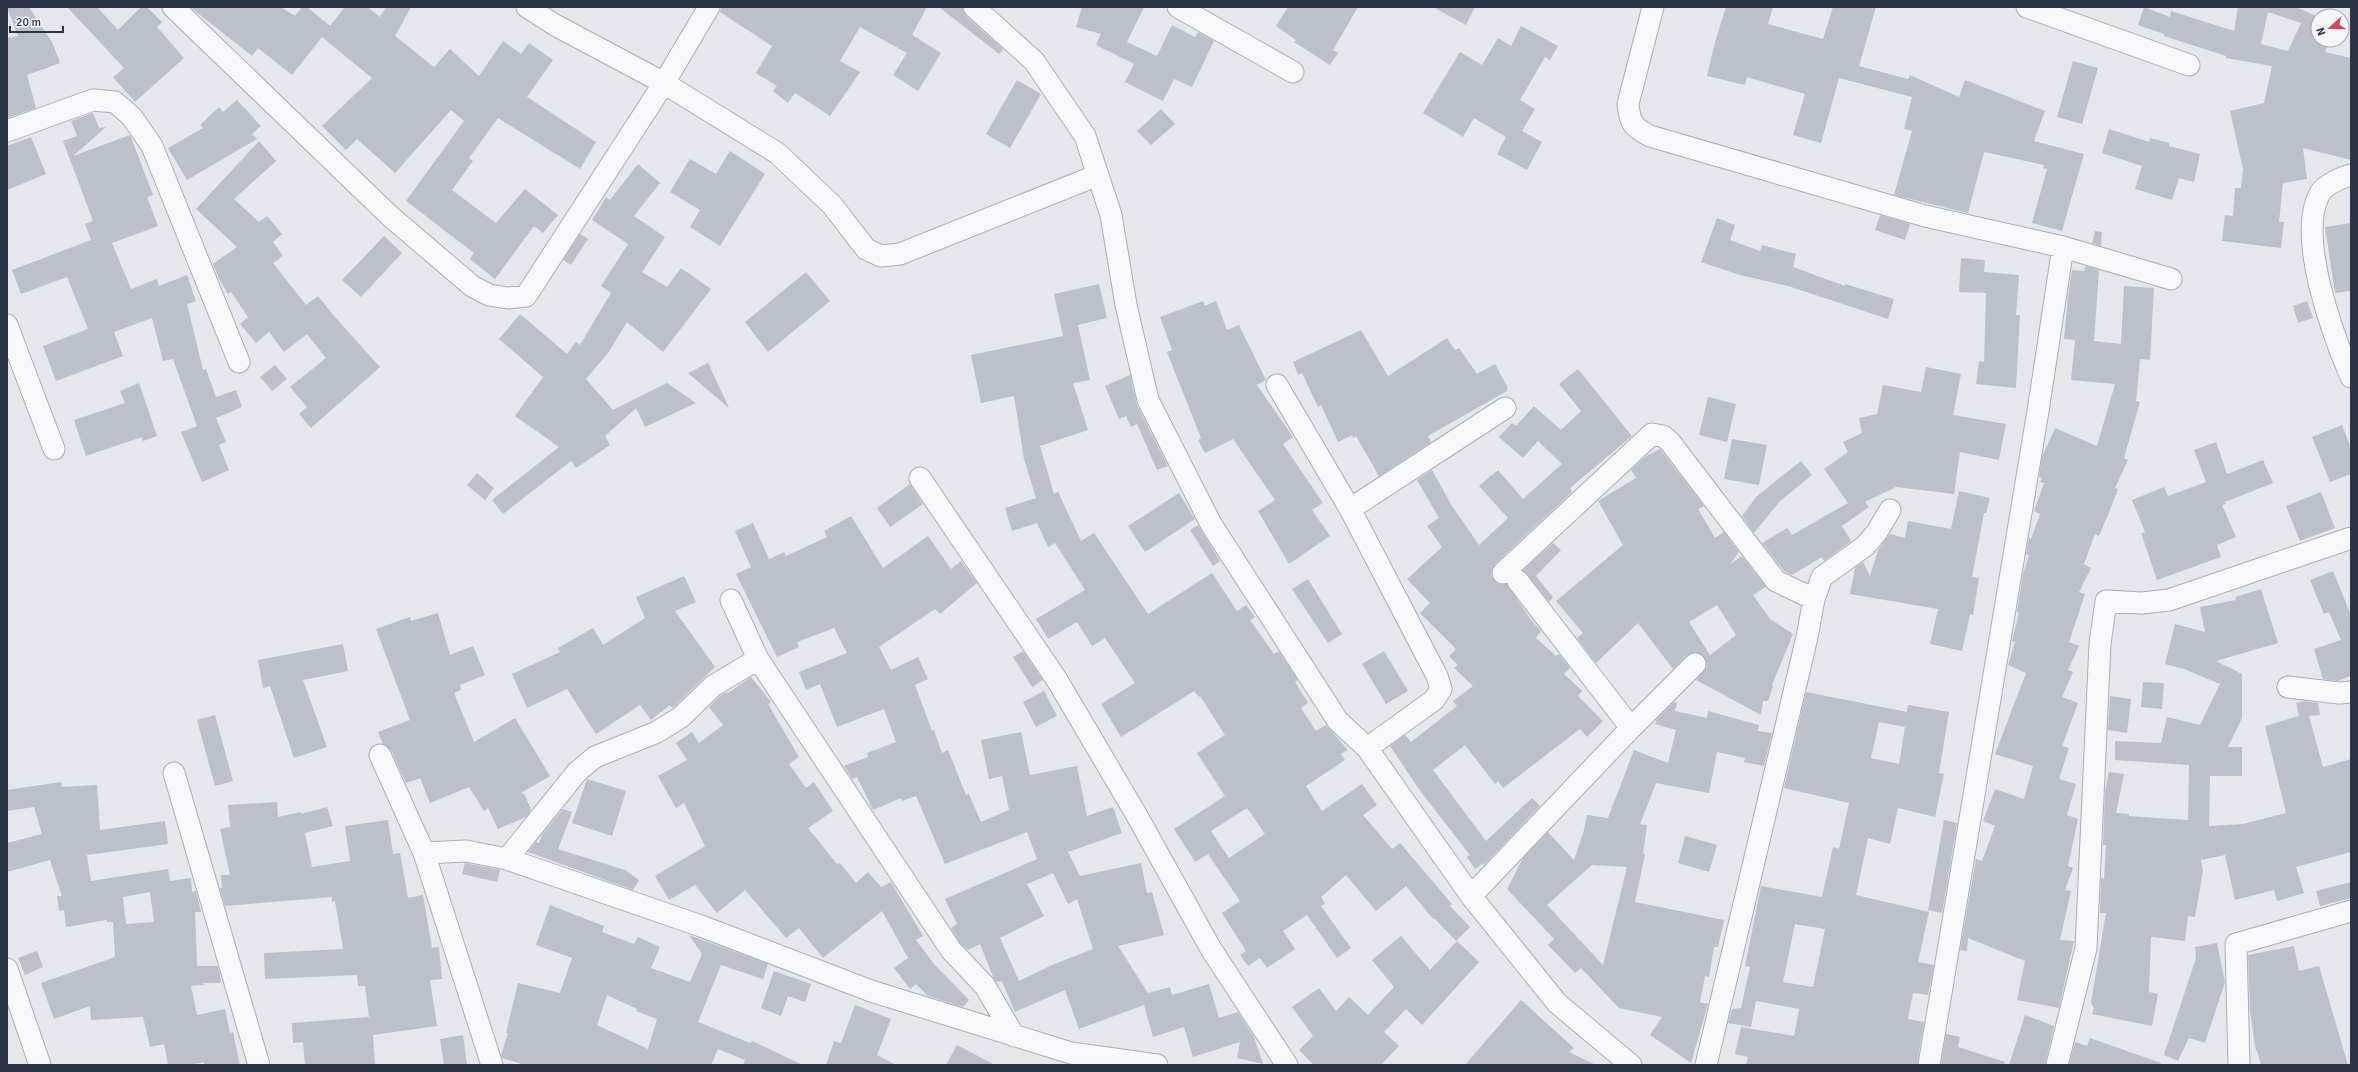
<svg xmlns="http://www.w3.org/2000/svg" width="2358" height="1072" font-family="Signika,sans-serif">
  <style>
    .building { fill: #bbc0ca; fill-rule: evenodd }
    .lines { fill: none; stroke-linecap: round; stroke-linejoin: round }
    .minor-casing { stroke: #a9aeb7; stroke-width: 23 }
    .minor { stroke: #f7f8fa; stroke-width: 21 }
  </style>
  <rect width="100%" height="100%" fill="#e4e7ec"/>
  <path class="building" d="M7,7H29L52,42L60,63L27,75L36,108L7,118V38L18,36Z
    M67,7H97L118,30L141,7H147L162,22L157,27L184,58L135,102L113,77L124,68Z
    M190,7H281L295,16L302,7H307L330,26L345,7H367L380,17L386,7H411L395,36L434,67L450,49L479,76L503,41L521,54L529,43L553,60L527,97L596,142L580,169L498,118L469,158L473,161L452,190L496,223L525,189L558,215L543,233L534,226L495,279L470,259L474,253L406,201L464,121L451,110L395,173L357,139L346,150L322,126L372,78L322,37L292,75L258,48L252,56Z
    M721,7H927L912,35L941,53L918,91L893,75L907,53L860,27L840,61L860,72L830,116L795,93L788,103L773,91L777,86L756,73L772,46L720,12Z
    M939,7H962L966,16L1003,49L999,54Z
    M1082,7H1144L1127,42L1157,56L1172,25L1195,37L1198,32L1214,41L1192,87L1174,79L1163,101L1125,82L1134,64L1096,45L1101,34L1076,27Z
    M1288,7H1358L1333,50L1338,53L1330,65L1294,42L1296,40L1276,26Z
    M1433,7H1475L1466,25Z
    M1726,7H1773L1768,24L1823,39L1833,7H1876L1859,66L1908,79L1910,75L1959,97L1965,80L2045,111L2034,141L2084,154L2062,231L2032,223L2047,169L2043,168L2044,165L1984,152L1968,213L1894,195L1912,131L1904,129L1912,97L1839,78L1821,143L1793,135L1805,94L1747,77L1745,85L1707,76L1715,42Z
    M2144,7L2170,17L2171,11L2234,31L2238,7H2296L2318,17V40H2330L2325,52L2351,58V160L2303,148L2307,179L2283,183L2279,222H2284L2281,248L2222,241L2225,215L2233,216L2235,188H2241L2243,169L2230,111L2264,103L2272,66L2226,58V56L2164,36V34L2138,25ZM2268,12L2301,23L2288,51L2261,44Z
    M1521,26L1558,46L1550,60L1545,57L1520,100L1535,109L1522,131L1542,142L1527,170L1497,154L1506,137L1474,118L1463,137L1423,113L1460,52L1482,65L1498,38L1511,46Z
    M2073,61L2098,68L2082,124L2057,117Z
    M1017,80L1041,94L1010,148L986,134Z
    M237,100L261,126L252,134L257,139L187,180L168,148L203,128L200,125L219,107L223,112Z
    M1161,109L1175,124L1151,145L1137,131Z
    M93,113L99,128L106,127L73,156L130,135L153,195L147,197L158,226L112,243L131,289L157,279L159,286L187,275L196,301L187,304L203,370L206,369L216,397L236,390L242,407L216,418L226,442L219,445L229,470L202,482L181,432L197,426L173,359L163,361L152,318L114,332L123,356L56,381L43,346L88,329L67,277L21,294L12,270L91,240L85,224L93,221L63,141L77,136L71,121Z
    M2109,129L2149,142L2150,138L2169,143V146L2200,154L2194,182L2179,178L2172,200L2135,189L2142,166L2102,153Z
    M31,137L46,174L7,190V146Z
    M259,141L276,161L234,199L259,222L267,216L282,234L273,242L283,256L273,263L306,305L318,296L334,316L380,367L311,428L299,414L307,407L290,387L326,358L307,334L284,352L269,332L256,343L240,324L248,317L231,292L228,294L219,279L213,264L237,247L196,209Z
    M730,151L765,174L720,246L690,227L700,210L670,192L690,159L716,174Z
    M638,164L660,183L634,216L665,237L642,272L667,287L681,268L711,289L663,352L627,322L608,353L586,379L613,410L667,383L696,403L645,427L636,408L605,436L610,445L576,468L571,461L503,514L492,500L559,447L515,416L543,377L499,339L520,314L567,354L576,342L580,345L611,293L601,286L628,244L592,220L606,197L610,200Z
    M1880,215L1910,224L1905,240L1875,230Z
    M1717,218L1735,225L1730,240L1760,251L1762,245L1796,254L1793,267L1845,286V284L1894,299L1888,319L1788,286L1740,275L1701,262Z
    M2351,223V291L2335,293L2325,227Z
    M2095,231L2102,232L2101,246L2092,243Z
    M580,234L588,239L571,265L563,260Z
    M384,236L402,253L361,297L342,280Z
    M1961,258L1985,260L1984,272L2019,275L2016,315H2020L2016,388L1976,384L1979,361L1984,362L1986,293L1959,292Z
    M2086,266L2099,270L2094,341L2121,344L2124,286L2154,288L2150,360L2140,359L2136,401L2140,402L2124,458L2128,460L2115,488L2118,489L2110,510L2099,536L2095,534L2084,564L2091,568L2079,592L2085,594L2069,642L2079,646L2068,670L2073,672L2062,697L2078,703L2062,746L2069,748L2059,779L2076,784L2067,815L2078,819L2068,866L2073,868L2065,890L2071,891L2060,940L2074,941L2059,1008L2017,1000L2025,961L1968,938L1967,951L1960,950L1976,859L1982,861L1995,826L1983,821L1995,789L2024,799L2033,766L1995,754L2026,673L2008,665L2015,642L2012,641L2019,613L2017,612L2023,574L2029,555L2026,554L2029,538L2031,539L2040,514L2034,511L2044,483L2040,482L2042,478L2039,477L2042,457L2055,428L2097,446L2115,384L2071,380L2075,340L2064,339L2068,296L2072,270L2084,271Z
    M806,272L830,301L768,352L745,322Z
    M1099,284L1107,318L1078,325L1090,380L1073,383L1088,430L1040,446L1054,494L1058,492L1081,541L1094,533L1148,614L1212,573L1237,611L1246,605L1255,617L1250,620L1274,654L1279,651L1298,680L1295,682L1308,703L1301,708L1316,731L1326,725L1348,750L1341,754L1345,760L1306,786L1322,811L1362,784L1377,805L1363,815L1392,849L1400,843L1452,904L1450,906L1470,927L1456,941L1434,918L1433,919L1406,886L1376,911L1346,875L1321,897L1325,904L1321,906L1351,948L1337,958L1307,915L1283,931L1295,949L1267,968L1260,958L1248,966L1240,955L1246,951L1222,913L1240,901L1208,854L1195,862L1174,829L1225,796L1197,753L1225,735L1200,696L1199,697L1194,691L1121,737L1101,704L1135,683L1105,638L1092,646L1077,622L1048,639L1036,619L1085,590L1055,543L1048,547L1037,523L1012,531L1005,508L1036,498L1024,459L1014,396L981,403L971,355L1063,336L1054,294ZM1247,808L1265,834L1229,858L1211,831Z
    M1203,301L1205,306L1216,301L1227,330L1239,325L1266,380L1257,385L1293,437L1283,444L1323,503L1312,510L1330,536L1289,564L1258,511L1275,500L1233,439L1205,453L1198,440L1201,438L1167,352L1172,350L1160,317Z
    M2307,301L2313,318L2298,323L2293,306Z
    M1361,330L1388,376L1447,338L1455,350L1459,348L1477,374L1495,364L1507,386V391L1428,436L1431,442L1379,476L1356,436L1353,438L1352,435L1338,442L1321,405L1318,407L1302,373L1298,375L1293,362Z
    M708,363L729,408L688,373Z
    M275,365L287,379L272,391L260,377Z
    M1926,367L1961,374L1953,415L2006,424L1999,460L1960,452L1954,494L1896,487L1865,502L1869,507L1842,526L1851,541L1824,561L1822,557L1792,575L1784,571L1762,543L1787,528L1792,535L1848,503L1824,469L1848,452L1843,442L1862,433L1859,418L1877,414L1883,385L1921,392Z
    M1578,369L1632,436L1570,488L1572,492L1495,564L1491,575L1499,584H1507L1531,620L1541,631L1536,638L1556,656L1559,654L1570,668L1564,674L1582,691L1578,696L1603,721L1587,737L1580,729L1503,788L1498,781L1495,784L1465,745L1433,770L1486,841L1532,798L1540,806L1484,865L1483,863L1475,869L1467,857L1470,855L1421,792L1390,746L1405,735L1411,742L1457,706L1453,701L1473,686L1454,668L1458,665L1449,656L1456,649L1420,613L1430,603L1407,579L1442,547L1427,526L1439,518L1417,480L1432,470L1452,506L1479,545L1508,518L1479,486L1498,470L1523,499L1562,464L1538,441L1523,458L1499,437L1512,423L1516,426L1534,406L1561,430L1581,411L1559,384Z
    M1130,375L1137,405L1168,466L1157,470L1137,424L1131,427L1126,416L1119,419L1105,386Z
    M139,383L157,436L143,441L142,437L86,456L74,420L125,403L120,391Z
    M1708,397L1736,404L1727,442L1699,435Z
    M2342,425L2351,448V474L2330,482L2312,437Z
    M1732,439L1767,445L1759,485L1724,479Z
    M2216,442L2227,474L2263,460L2273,483L2225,502L2226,504L2222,505L2236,537L2217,545L2221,557L2157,580L2141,533L2145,532L2132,500L2164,487L2168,496L2206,482L2194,450Z
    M1660,449L1704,506L1698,509L1715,538L1724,532L1739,552L1730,564L1742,556L1766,587L1753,595L1770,619L1793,634L1772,685L1773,686L1768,701H1763L1761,715L1696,680L1707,667L1706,661L1698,653L1687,655L1673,669L1638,623L1596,663L1577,638L1583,633L1556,601L1623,545L1598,501L1636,478L1631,470L1645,457ZM1717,605L1736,635L1710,655L1689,622Z
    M1801,461L1812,475L1780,501L1754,533L1742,516L1757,496Z
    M477,473L494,488L485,500L467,485Z
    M910,484L923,504L890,527L877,508Z
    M1959,491L1990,498L1986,513H1984L1972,577L1979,578L1973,615L1970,614L1962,651L1930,644L1938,609L1850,594L1855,568L1863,562L1870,576L1878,550L1890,534L1905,538L1908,521L1951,529Z
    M2321,492L2335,528L2300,541L2286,506Z
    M1179,493L1195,519L1145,552L1128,526Z
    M851,516L883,568L928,536L951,569L961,561L977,583L940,614L935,609L879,647L891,670L918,657L928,679L915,685L932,731L934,730L942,753L948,750L966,795L969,794L981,822L1009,810L1002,776L989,779L981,740L1021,732L1030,775L1077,766L1087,816L1113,807L1122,833L1068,852L1080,876L1141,863L1147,893L1152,892L1164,935L1118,946L1148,993L1170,987L1172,995L1209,984L1219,1018L1238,1012L1254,1037L1263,1064L1237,1058L1240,1042L1193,1057L1184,1027L1153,1037L1144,1005L1079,1029L1065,990L1015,1012L1002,981L997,982L994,979L980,944L968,950L960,943L951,928L957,924L945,899L1037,859L1027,832L945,864L916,796L902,801L901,798L873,810L857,777L852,779L844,766L868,757L867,753L896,742L884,709L837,727L820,684L806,690L799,672L847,653L834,628L797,642L799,647L777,657L736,574L751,567L735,531L753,523L769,559L784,552L786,556L827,537L824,531ZM1053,873L1068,904L1077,899L1093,949L1052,965L1019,981L1000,938L1044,916L1027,884Z
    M1198,525L1220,561L1213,566L1190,530Z
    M1553,543L1561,550L1536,576L1553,597L1549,602L1523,570Z
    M2333,571L2351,615V676L2337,681L2323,679L2314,649L2341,640L2329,612L2324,614L2310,580Z
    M684,576L696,602L675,611L715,667L675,706L672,708L670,705L651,720L640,705L596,734L567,689L527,708L512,674L560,652L558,648L593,628L603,645L645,618L636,597Z
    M1308,579L1342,634L1328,643L1292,589Z
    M2261,589L2278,643L2216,661L2242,674V718L2228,747H2242V776H2210L2209,826L2243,824L2286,813L2265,726L2299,716L2296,703L2305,701L2318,703L2320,715L2309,716L2323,767L2351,759V852L2296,867L2304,893L2277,901L2274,890L2235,900L2225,855L2201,860L2203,871L2195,917L2188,916L2185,941L2151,937L2149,992L2158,994L2152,1026L2092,1014L2094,1008L2091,1003L2106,913H2100L2101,878L2104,879L2106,845H2103L2105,792L2109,772L2124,774L2116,813L2129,814V816L2188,820L2189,765L2115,760V741L2161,743L2167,717L2200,725L2220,684L2184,669L2165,664L2175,624L2205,632L2200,607L2236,600L2235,597Z
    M438,613L450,655L473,646L485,675L460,685L461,690L454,693L474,742L515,718L550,776L521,793L525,795L531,810L526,817L498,829L488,808L484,811L469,787L430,803L420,778L406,783L391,750L383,744L378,732L410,720L376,629L410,617L411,621Z
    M343,644L348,671L303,680L327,747L294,758L270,686L263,688L258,660Z
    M1023,651L1043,680L1032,687L1013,657Z
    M1384,651L1408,691L1386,704L1362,664Z
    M751,677L771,702L768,704L799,757L789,764L806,788L814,782L833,811L808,828L837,864L840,863L856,883L868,872L881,887L891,882L923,936L916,940L934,964L969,1000L963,1007L928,996L916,984L910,989L894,968L908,958L882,911L823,958L799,928L786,938L745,890L717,913L695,885L669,900L655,876L705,846L684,803L676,808L658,776L687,760L676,743L692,732L699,743L723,725L709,707L720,696L727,692L728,693Z
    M2143,682L2164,683L2162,709L2141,707Z
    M1044,691L1057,716L1036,727L1023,702Z
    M1806,692L1907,712L1908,705L1949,712L1939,773L1944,774L1935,817L1898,808L1890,844L1868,838L1856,895L1929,912L1918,962L1934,965L1928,995L1913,993L1908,1019L1924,1022L1917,1065H1746L1748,1057L1735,1054L1741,1027L1794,1036L1799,1009L1756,1001L1751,1027L1728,1023L1732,1009L1741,1008L1750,967L1745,966L1761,886L1822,897L1833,847L1839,849L1849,803L1784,788ZM1879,722L1905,727L1899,764L1871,758ZM1795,924L1825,929L1813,987L1783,982Z
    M2110,696L2131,699L2127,733L2108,730Z
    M1674,702L1677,703L1675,711L1707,718L1708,711L1759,725L1758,731L1772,733L1764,766L1744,762L1745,758L1717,752L1709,793L1656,783L1640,824L1647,825L1643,854H1645L1635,902L1724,920L1718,947H1714L1709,977L1705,976L1700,1002L1708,1004L1691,1063L1650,1035L1662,1017L1619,1008L1581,968L1575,973L1548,945L1554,939L1507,889L1523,858L1548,832L1574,860L1584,830L1587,815L1608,818L1634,750L1668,763L1676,730L1655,724L1656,720ZM1592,865L1627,867L1603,965L1547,905Z
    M215,715L233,781L215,786L197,720Z
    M587,779L626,791L612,836L572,823Z
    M61,782L62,787L97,785L100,830L165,821L168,844L87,855L91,881L168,869L170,881L191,878L192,892L196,891L201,912H195L197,966H218L220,975L221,983H203L204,985L191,986L197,1015L225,1009L230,1033L233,1032L240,1065H204V1062L190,1065H168L164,1044L150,1047L143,1017L91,1020L90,1006L54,1019L41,983L115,957L113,922H107V920L66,927L64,910L59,911L57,896H62L50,860L7,872V843L42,834L34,807L7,811V790ZM150,892L154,922L126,924L123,897Z
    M277,802L278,817L301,812V814L327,807L333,826L305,833L312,867L350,861L345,826L388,820L393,854L400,853L408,898L423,895L432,948L439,947L442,979L430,980L437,1026L373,1035L375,1065H305L303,1042L293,1043L292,1023L369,1017L365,986H358L357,975L265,979L264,953L343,949L335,901L332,902V897L225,906L220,888H222L221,875H230L220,829L230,827L228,805Z
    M563,809L572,812L558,849L625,870L639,880L633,890L528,852L536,842L539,843L542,835Z
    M1944,820L1957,823L1942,913L1928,910Z
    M1685,836L1717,845L1709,872L1678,863Z
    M465,863L500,870L497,882L462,874Z
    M2351,882V898L2320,906L2316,891Z
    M550,905L604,926L602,932L634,944L638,937L660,947L651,968L690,982L702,954L689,935L768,964L763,979L721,965L698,1022L750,1043L752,1041L803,1065H743L745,1060L718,1049L711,1065H525L502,1058L501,1055L508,1033H506L518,983L560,993L572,958L536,945ZM607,995L637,1009L636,1011L657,1019L648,1049L597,1025Z
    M1401,936L1430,970L1457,941L1479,962L1422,1025L1406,1009L1384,1032L1399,1046L1381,1065H1314L1299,1050L1313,1036L1292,1007L1319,988L1336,1011L1349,997L1368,1015L1394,987L1372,960Z
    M2217,943L2225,982L2205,1043L2189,1038L2178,1061L2164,1055L2196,958L2195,947Z
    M2294,946L2299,971L2319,966L2348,1065H2261L2257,1051H2256L2250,1011L2248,955Z
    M37,951L43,967L25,975L18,958Z
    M774,971L811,984L805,1002L788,996L781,1016L761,1008Z
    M1521,1000L1574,1048L1569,1052L1596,1065H1465Z
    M855,1005L891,1019L877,1055L896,1065H826L834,1041L841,1043Z
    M2025,1015L2054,1026L2045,1065H2009Z
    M1946,1034L1960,1037L1958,1047L2005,1062L2004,1065H1941Z
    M463,1035L467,1064L444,1065L440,1039Z
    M2090,1038L2161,1063L2160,1065H2069L2075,1042L2087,1046Z
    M957,1045L995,1065H946Z"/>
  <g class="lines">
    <defs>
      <path id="minor" d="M173,7L390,216L472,286L489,295L508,298L526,296L664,83L709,7
        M527,7L555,25L664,83L777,153L832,205L866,249L881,256L900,254L1098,175
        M974,7L1034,61L1085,136L1111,215L1126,305L1148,400L1211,524L1338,721L1367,748L1471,896L1557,1003L1631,1065
        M1178,7L1293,72
        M1653,7L1628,104C1630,124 1633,127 1650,136L1925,216L2063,247L2171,279
        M2027,7L2189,65
        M7,131L93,100L115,102L132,117L152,146L239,362
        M2351,175C2342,177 2325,185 2320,193C2296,236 2333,335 2351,377
        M7,325L54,449
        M1277,385L1350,509L1437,676L1441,689L1434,700L1367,748
        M920,478L1057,680L1136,814L1211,949L1287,1065
        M1350,509L1505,408
        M1503,573L1652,434L1663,436L1670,442L1776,581L1814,599
        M1518,581L1631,728
        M731,600L758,659L951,950L985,986L1014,1036
        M2288,687L2339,693L2351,692
        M380,755L424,853L492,1065
        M174,773L259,1065
        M424,853L466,851L507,859L701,926L871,991L1071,1053L1157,1065
        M507,859L577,772L595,757L657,732L681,717L713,686L758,659
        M1471,896L1631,728L1695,664
        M7,969L40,1065
        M1706,1065L1807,637L1814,599L1822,577L1865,546L1877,532L1890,510
        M1929,1065L2038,411L2063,247
        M2057,1065L2086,948L2100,644L2106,601L2142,603L2169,600L2351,538
        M2239,1065L2236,944L2351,911"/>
    </defs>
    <use href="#minor" class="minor-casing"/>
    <use href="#minor" class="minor"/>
  </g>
  <rect width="2358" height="1072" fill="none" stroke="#2b3445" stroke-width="16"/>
  <g transform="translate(2330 28) rotate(249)"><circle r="19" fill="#f4f6f9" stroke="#a4a8b1"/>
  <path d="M0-3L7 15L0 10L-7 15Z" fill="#d1495b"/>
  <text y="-6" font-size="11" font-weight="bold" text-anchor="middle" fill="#2b3445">N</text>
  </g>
  <path d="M10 26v6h53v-6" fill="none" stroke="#2b3445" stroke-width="2"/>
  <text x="16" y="26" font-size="12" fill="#2b3445" stroke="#f4f6f9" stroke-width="3" paint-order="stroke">20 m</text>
</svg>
